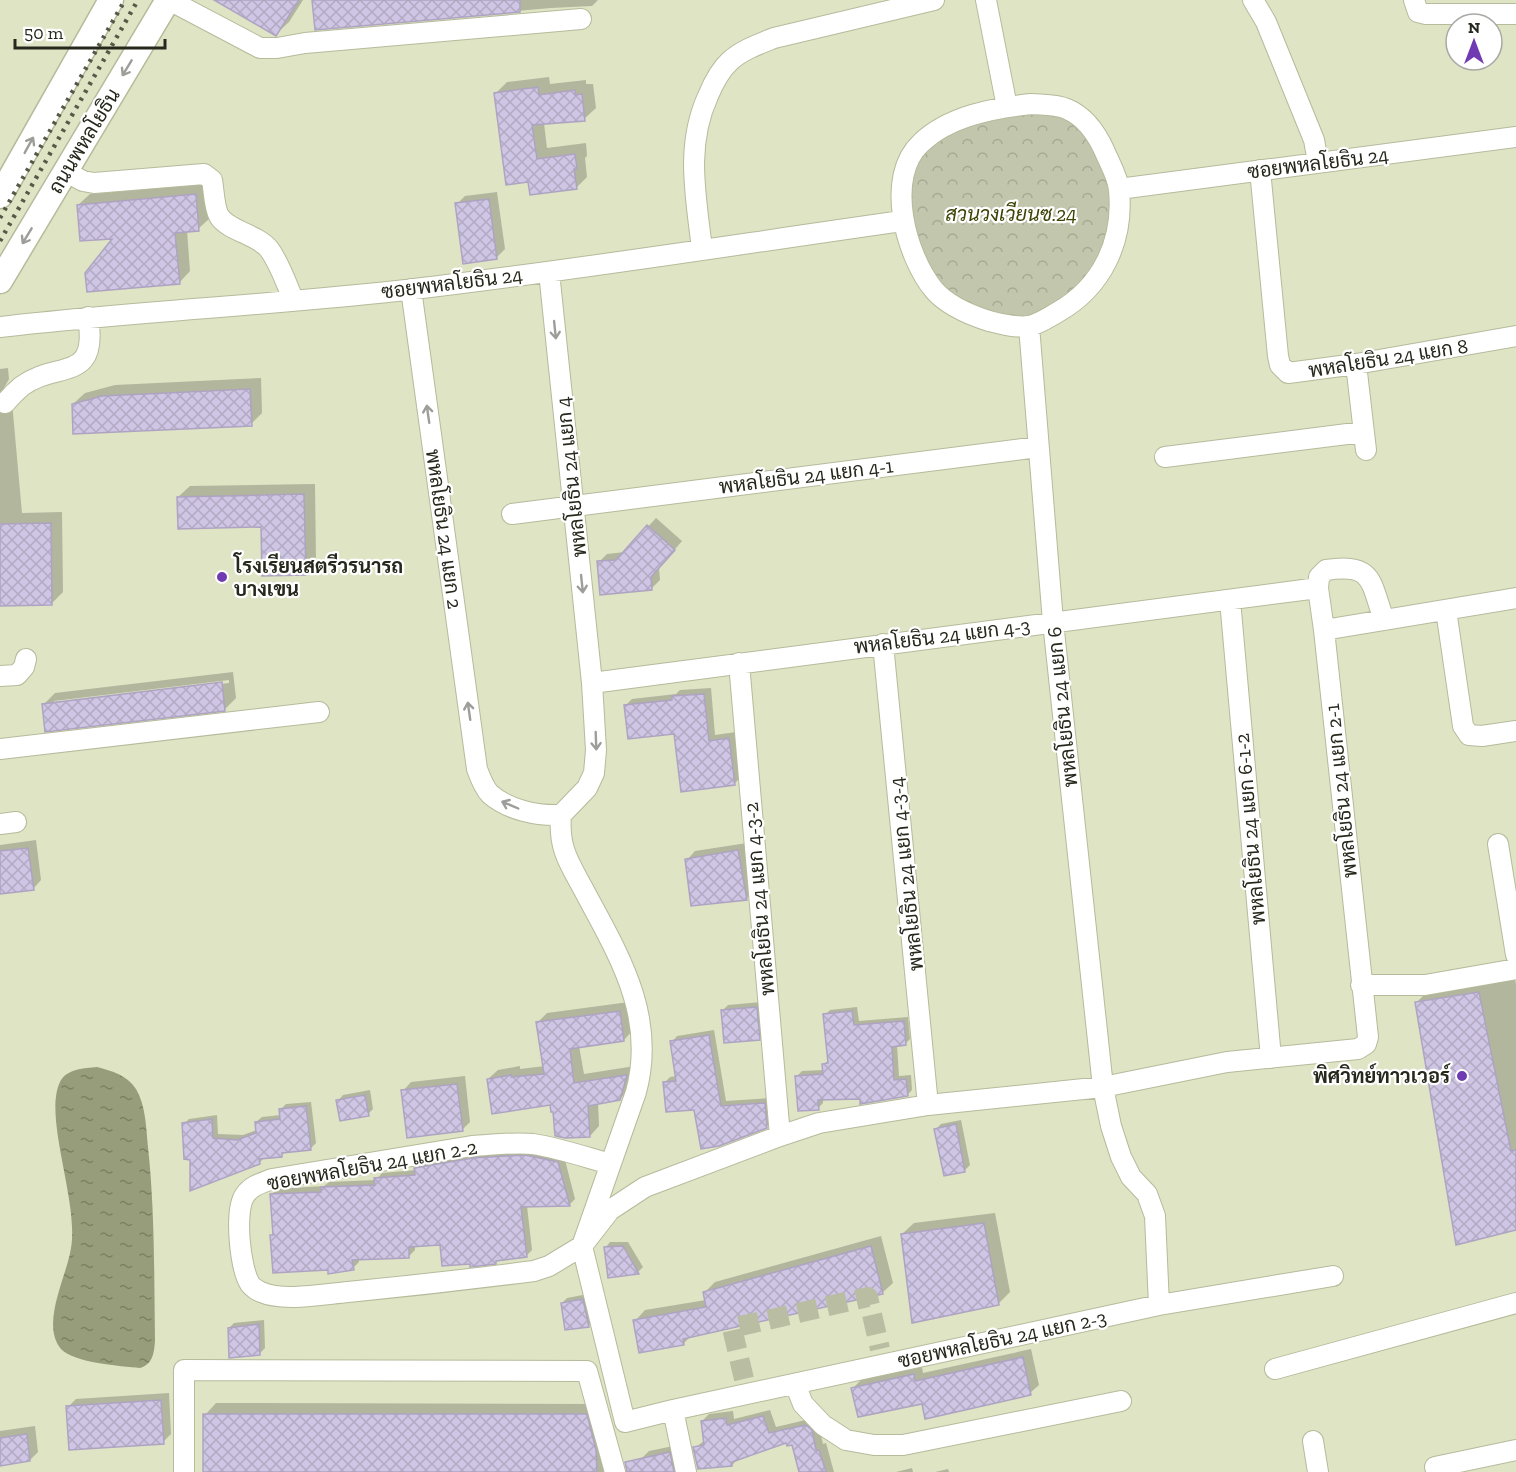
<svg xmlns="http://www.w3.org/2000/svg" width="1516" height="1472" font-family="'Zilla Slab',Sarabun,serif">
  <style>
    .park { fill: url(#park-crowns) }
    .water { fill: url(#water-ripples) }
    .shadow { fill: #0003; fill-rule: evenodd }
    .building { fill: url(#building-cross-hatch); stroke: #aea4c2; stroke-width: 1.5 }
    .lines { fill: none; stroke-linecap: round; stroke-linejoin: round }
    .minor-tunnel { stroke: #b9bea2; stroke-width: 20; stroke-dasharray: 20 10; stroke-linecap: butt }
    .minor-casing { stroke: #b5bb9b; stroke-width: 22 }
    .major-casing { stroke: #b5bb9b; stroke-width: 27 }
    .minor { stroke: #fff; stroke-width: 20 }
    .major { stroke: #fff; stroke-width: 24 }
    .rail { stroke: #565947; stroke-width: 4.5; stroke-dasharray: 3 6; stroke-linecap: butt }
    .oneway { stroke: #9d9e99 }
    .poi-dot { fill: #703bb2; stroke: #fff; stroke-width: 2 }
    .labels { text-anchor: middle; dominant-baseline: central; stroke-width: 4.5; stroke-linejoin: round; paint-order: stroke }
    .street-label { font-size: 20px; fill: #26281c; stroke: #fff }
    .park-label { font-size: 20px; font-style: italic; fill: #3d4405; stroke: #fff }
    .poi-label { font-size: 20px; font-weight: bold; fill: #26281c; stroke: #fff; text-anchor: start }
  </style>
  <defs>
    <pattern id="park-crowns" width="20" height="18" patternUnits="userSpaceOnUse" patternTransform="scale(1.5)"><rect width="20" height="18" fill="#c1c6ad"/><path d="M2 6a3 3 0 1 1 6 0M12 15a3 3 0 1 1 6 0" fill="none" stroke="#a6aa94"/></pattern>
    <pattern id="water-ripples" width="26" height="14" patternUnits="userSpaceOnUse" patternTransform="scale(1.5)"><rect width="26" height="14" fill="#979d7a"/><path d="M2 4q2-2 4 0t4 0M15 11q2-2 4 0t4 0" fill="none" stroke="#7b8063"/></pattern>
    <pattern id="building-cross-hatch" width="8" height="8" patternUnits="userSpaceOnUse" patternTransform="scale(1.5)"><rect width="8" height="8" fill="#cfc5e4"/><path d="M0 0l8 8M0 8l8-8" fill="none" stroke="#b2a9c3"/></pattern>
  </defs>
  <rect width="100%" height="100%" fill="#dee4c4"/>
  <path class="park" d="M1051,105L1093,129L1117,179V227L1092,284L1046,319L999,324L952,304L902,221L906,168L932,135L977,115Z"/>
  <path class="water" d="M97,1067C112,1071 127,1075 136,1089C146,1106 146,1128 148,1147C155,1212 154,1276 155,1341C154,1353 153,1364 140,1368C121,1366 74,1363 61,1349C40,1324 67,1276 71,1248C79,1202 43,1117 60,1082C66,1069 85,1068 97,1067Z"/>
  <path class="shadow" d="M217,0H303L289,22L276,34Z
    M314,0H598L592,6L551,8L316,28Z
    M549,77L550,84L586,80V84H593L596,108L584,119L544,123L547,148L586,143L587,156L585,158L587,177L576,188L529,181L496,93L507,82Z
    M207,184L210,218L198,229L187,230L190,271L179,283L115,237L78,205L90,194Z
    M497,192L505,249L496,258L457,204L465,196Z
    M8,368L9,379L4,388V395L12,402L22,513L62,512L63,592L52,603L2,604L0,606V369Z
    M261,378L262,413L251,424L73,404L85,393L115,385Z
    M315,484L316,562L305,574L263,526L178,497L190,486Z
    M656,518L682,541L659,568L660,580L652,588L599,562L607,554L625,552Z
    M233,672L236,698L225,709L44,704L55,693ZM229,680V683L54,704V701Z
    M711,688L715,735L736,732L741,777L734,784L675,732L625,706L632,699L676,694L680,690Z
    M36,840L41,880L33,889L0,893V845Z
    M747,843L755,890L747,898L692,904L687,860L695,851Z
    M1511,960L1516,984V1228L1417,1002L1449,970Z
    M629,1002L633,1030L624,1040L579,1046L584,1074L635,1066L629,1089L620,1099L598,1103L599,1126L590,1136L555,1110L551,1103L488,1079L498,1070L520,1066V1069L545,1066L538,1022L547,1013Z
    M762,1002L764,1033L759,1039L723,1010L728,1005Z
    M857,1007L859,1021L908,1017L910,1039L905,1044L897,1045L899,1076L911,1075L912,1090L907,1095L823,1099V1103L818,1108L796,1077L802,1071L824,1070V1065L829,1059L825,1015L830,1010Z
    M714,1030L726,1101L770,1098L772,1121L766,1127L695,1108L665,1082L670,1077L677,1076L672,1042L677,1036Z
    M465,1076L470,1122L462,1130L403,1091L411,1082Z
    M370,1090L373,1109L368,1114L338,1101L343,1095Z
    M311,1102L316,1143L310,1149L286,1151L282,1155L265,1157L259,1163L191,1158L184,1124L189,1119L217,1115L218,1134L243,1135L257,1130L256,1122L262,1117L281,1115L280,1110L286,1104Z
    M961,1120L970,1165L964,1171L936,1129L941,1124Z
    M532,1150L564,1156L575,1199L569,1205L527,1206L532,1250L526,1256L499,1259L495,1262H471L442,1244L415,1245V1250L409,1256L359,1258V1262L353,1268H329L272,1235L274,1233L271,1195L277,1189L324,1186L329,1182L376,1180L382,1173L416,1170L422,1162L481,1152Z
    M995,1213L1010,1292L999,1303L913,1321L902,1234L914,1223Z
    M881,1236L893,1283L882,1293L691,1336L684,1343L635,1321L645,1310L706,1300L705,1292L715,1282Z
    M610,1242H628L643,1267L638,1272L609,1277L605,1248Z
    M588,1294L594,1320L589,1325L567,1329L562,1303L567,1298Z
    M264,1320L265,1348L260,1353L229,1328L234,1323Z
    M1031,1349L1039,1385L1030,1393L923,1402L853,1388L861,1380L922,1367L923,1373Z
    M169,1393L171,1434L163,1442L68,1407L76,1399Z
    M216,1403L598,1404L608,1467L603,1472H205V1415Z
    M770,1410L776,1427L814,1418L818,1423L823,1444L826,1443L834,1472H801L793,1443L787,1441L739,1458L732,1465L695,1448L705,1440L702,1421L709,1414L733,1411L734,1419Z
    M35,1426L38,1452L30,1460L0,1464V1431Z
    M678,1445L686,1472H644L641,1459L649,1451Z
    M912,1468L913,1472H896Z
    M948,1469L949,1472H935Z"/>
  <path class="building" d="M214,0H299L276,36Z
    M312,0H520V12L315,30Z
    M538,87L539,95L575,90V95L582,94L585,121L532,125L537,159L575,154L577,169H574L577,189L530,195L528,182L506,185L494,93Z
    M196,194L199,231L175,233L180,284L87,292L85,273L112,239L80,241L77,205Z
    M489,199L497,259L463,264L455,203Z
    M250,389L252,426L73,434L72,404L102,396Z
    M304,494L306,575L262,576L261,527L178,529L177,497Z
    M51,523L52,605L0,606V524Z
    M647,525L675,550L651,577L652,590L600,595L597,561L616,560Z
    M222,682L225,711L45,732L42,704Z
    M704,694L709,741L729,738L735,785L681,792L674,734L628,739L624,705L672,700V696Z
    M28,848L34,890L0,894V851Z
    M738,850L747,900L691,906L685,859Z
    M1479,992L1511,1151L1516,1150V1230L1456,1245L1415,1002Z
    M757,1007L760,1040L724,1043L721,1010Z
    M620,1011L624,1041L570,1049L574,1083L627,1075L620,1100L588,1106L590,1137L565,1138L555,1136L553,1112H551L550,1105L492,1114L487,1079L511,1075V1077L544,1074L536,1022Z
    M852,1011L854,1025L904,1021L906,1045L892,1047L894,1080L906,1079L908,1096L860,1104V1099L818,1100L819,1110L798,1111L795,1076L823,1074L822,1064L828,1063L823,1014Z
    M709,1035L721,1106L765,1103L767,1128L719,1146L701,1149L694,1110L666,1112L663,1082L676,1081L670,1041Z
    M457,1084L463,1131L407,1138L401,1090Z
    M365,1095L369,1116L340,1121L336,1100Z
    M306,1106L311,1150L282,1153V1157L259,1159L260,1164L190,1191V1160L184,1159L182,1123L212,1119L213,1138L237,1140L256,1133L255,1122L280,1119L279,1109Z
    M956,1124L965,1172L944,1176L934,1129Z
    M525,1155L558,1162L570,1206L521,1207L527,1257L496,1261V1264L470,1267V1264L442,1266L440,1245L409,1247V1258L352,1260L354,1270L328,1274V1270L273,1273L270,1235H273L270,1194L321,1192V1187L375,1185L374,1178L415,1175L414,1168L473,1158Z
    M984,1223L999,1305L912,1323L901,1234Z
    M623,1246L639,1274L608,1278L604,1247Z
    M871,1246L883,1294L683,1339L684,1345L639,1353L633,1320L706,1307L703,1292Z
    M583,1299L589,1327L565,1330L561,1303Z
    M259,1324L260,1355L229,1358L228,1328Z
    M1023,1357L1031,1395L925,1419L922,1404L858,1417L851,1388L914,1374L915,1381Z
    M161,1400L164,1444L69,1450L66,1406Z
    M203,1414H587L596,1450L597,1472H203Z
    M763,1416L769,1433L806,1425L812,1430L816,1450H819L826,1472H799L792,1445L787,1446L786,1443L732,1462V1466L698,1469L693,1447L704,1445L701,1421L726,1418L727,1425Z
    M27,1434L30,1461L0,1466V1438Z
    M670,1452L674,1472H627L625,1462Z"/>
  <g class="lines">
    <path class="minor-tunnel" d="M744,1379L732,1328L868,1297L880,1349"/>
    <defs>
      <path id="minor" d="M169,0L260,48H277L305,43L581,19
        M986,0L1007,107
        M1253,0L1266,22L1314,140L1318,162
        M1414,0L1418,12L1426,14H1516
        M1031,104C1043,105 1056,104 1067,109C1086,117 1097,134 1105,152C1110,164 1118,177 1119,190C1124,241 1102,287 1058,312C1049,317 1039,324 1029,326C1016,328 1001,324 989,321C970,315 947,305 934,290C906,256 884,177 921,143C949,116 994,108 1031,104Z
        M1260,170L1278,356L1280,365L1288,373L1356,364L1516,336
        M66,172L83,181L94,183L204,174L212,180C214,191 214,207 219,216C228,231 257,234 269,249C280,264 286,283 293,299
        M1119,189L1516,137
        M702,249C696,197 685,146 708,96C713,84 720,70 730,61C742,50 759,44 774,38L934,0
        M549,272L592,683L596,750L594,773L587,788L561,815
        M411,289L477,769C480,777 484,788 490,794C508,810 537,816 561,815
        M1029,326L1053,622L1103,1087L1111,1126L1121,1157L1131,1177L1147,1194L1155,1216L1159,1305
        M0,327C138,311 276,305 414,289C577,270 739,244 902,221
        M1356,364L1366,450
        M5,403C10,397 16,391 22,386C57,360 99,384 88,317
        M1165,457L1363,432
        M512,514L1038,447
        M1318,588L1319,577L1326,570C1374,563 1370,581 1384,620
        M1230,600L1271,1058
        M1446,610L1463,726L1469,735L1482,736L1516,731
        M1324,630L1516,598
        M883,644L928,1105
        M739,663L780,1136
        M0,676L17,675L24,667L26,659
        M592,683L1318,588L1324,630L1368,1037L1366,1044L1358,1049L1227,1062L1103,1087L928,1105L819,1123L780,1136L645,1187L610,1210L582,1246L549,1266L534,1271C472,1279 410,1286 348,1292C324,1294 283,1302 261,1292C258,1291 252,1287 250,1284C240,1268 234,1210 245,1195C252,1185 262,1183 272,1179L472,1146C492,1145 513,1142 533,1144C559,1148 585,1157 610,1164
        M0,749L319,712
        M561,815C558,851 571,865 587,896C621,959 656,1018 636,1092L582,1246L625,1422L673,1410L1159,1305L1333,1276
        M0,824L16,822
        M1498,844L1516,955
        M1361,985H1425L1516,969
        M1275,1369L1516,1303
        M795,1384L803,1404L823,1425L846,1440L874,1445H903L1121,1401
        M673,1410L686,1472
        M1313,1441L1318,1472
        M1435,1467L1516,1450
        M184,1472V1370L587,1371L615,1472"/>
      <path id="major" d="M0,196L111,0
        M0,281L168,0"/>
    </defs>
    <use href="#minor" class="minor-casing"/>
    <use href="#major" class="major-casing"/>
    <use href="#minor" class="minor"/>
    <use href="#major" class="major"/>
    <path class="rail" d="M0,218L125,0
      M0,241L138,0"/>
  </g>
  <defs><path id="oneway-shaft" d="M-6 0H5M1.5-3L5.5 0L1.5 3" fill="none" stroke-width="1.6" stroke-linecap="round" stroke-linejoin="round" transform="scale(1.5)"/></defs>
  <g class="oneway">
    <use href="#oneway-shaft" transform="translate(127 68) rotate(121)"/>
    <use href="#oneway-shaft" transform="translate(29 145) rotate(-61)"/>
    <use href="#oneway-shaft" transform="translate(27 236) rotate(121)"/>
    <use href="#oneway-shaft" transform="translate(555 330) rotate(84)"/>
    <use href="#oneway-shaft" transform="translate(428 414) rotate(-98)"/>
    <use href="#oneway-shaft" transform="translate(582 584) rotate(84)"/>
    <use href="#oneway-shaft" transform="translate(469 711) rotate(-98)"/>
    <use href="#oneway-shaft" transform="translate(596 741) rotate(88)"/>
    <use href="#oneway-shaft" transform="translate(510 805) rotate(-157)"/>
  </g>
  <g class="poi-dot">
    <circle cx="222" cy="577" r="6"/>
    <circle cx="1462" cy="1076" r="6"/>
  </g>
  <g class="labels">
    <g class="street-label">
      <text transform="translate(84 141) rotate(-59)">ถนนพหลโยธิน</text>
      <text transform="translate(1318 163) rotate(-7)">ซอยพหลโยธิน 24</text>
      <text transform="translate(452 283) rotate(-7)">ซอยพหลโยธิน 24</text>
      <text transform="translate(1388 358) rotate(-9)">พหลโยธิน 24 แยก 8</text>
      <text transform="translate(806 476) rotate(-7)">พหลโยธิน 24 แยก 4-1</text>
      <text transform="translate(571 477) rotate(-96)">พหลโยธิน 24 แยก 4</text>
      <text transform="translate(444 529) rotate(82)">พหลโยธิน 24 แยก 2</text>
      <text transform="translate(942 636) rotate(-7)">พหลโยธิน 24 แยก 4-3</text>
      <text transform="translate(1062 707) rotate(-96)">พหลโยธิน 24 แยก 6</text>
      <text transform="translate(1341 791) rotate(-96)">พหลโยธิน 24 แยก 2-1</text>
      <text transform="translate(1250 829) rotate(-95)">พหลโยธิน 24 แยก 6-1-2</text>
      <text transform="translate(906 874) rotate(-96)">พหลโยธิน 24 แยก 4-3-4</text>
      <text transform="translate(759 899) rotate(-95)">พหลโยธิน 24 แยก 4-3-2</text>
      <text transform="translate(372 1165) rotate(-10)">ซอยพหลโยธิน 24 แยก 2-2</text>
      <text transform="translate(1002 1339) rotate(-12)">ซอยพหลโยธิน 24 แยก 2-3</text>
    </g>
    <g class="park-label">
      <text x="1011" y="214">สวนวงเวียนซ.24</text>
    </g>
    <g class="poi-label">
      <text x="234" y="566">โรงเรียนสตรีวรนารถ<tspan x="234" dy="23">บางเขน</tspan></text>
      <text x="1450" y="1076" text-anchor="end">พิศวิทย์ทาวเวอร์</text>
    </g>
  </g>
  <g transform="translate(1474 42)"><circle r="28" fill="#ffffff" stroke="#a8a9a4" stroke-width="1.5"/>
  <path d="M0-4.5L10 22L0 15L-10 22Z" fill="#703bb2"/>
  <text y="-9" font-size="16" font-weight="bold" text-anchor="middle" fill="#26281c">N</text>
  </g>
  <path d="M15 39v9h150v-9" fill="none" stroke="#26281c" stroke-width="3"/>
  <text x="24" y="39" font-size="18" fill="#26281c" stroke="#ffffff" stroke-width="4.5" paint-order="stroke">50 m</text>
</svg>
